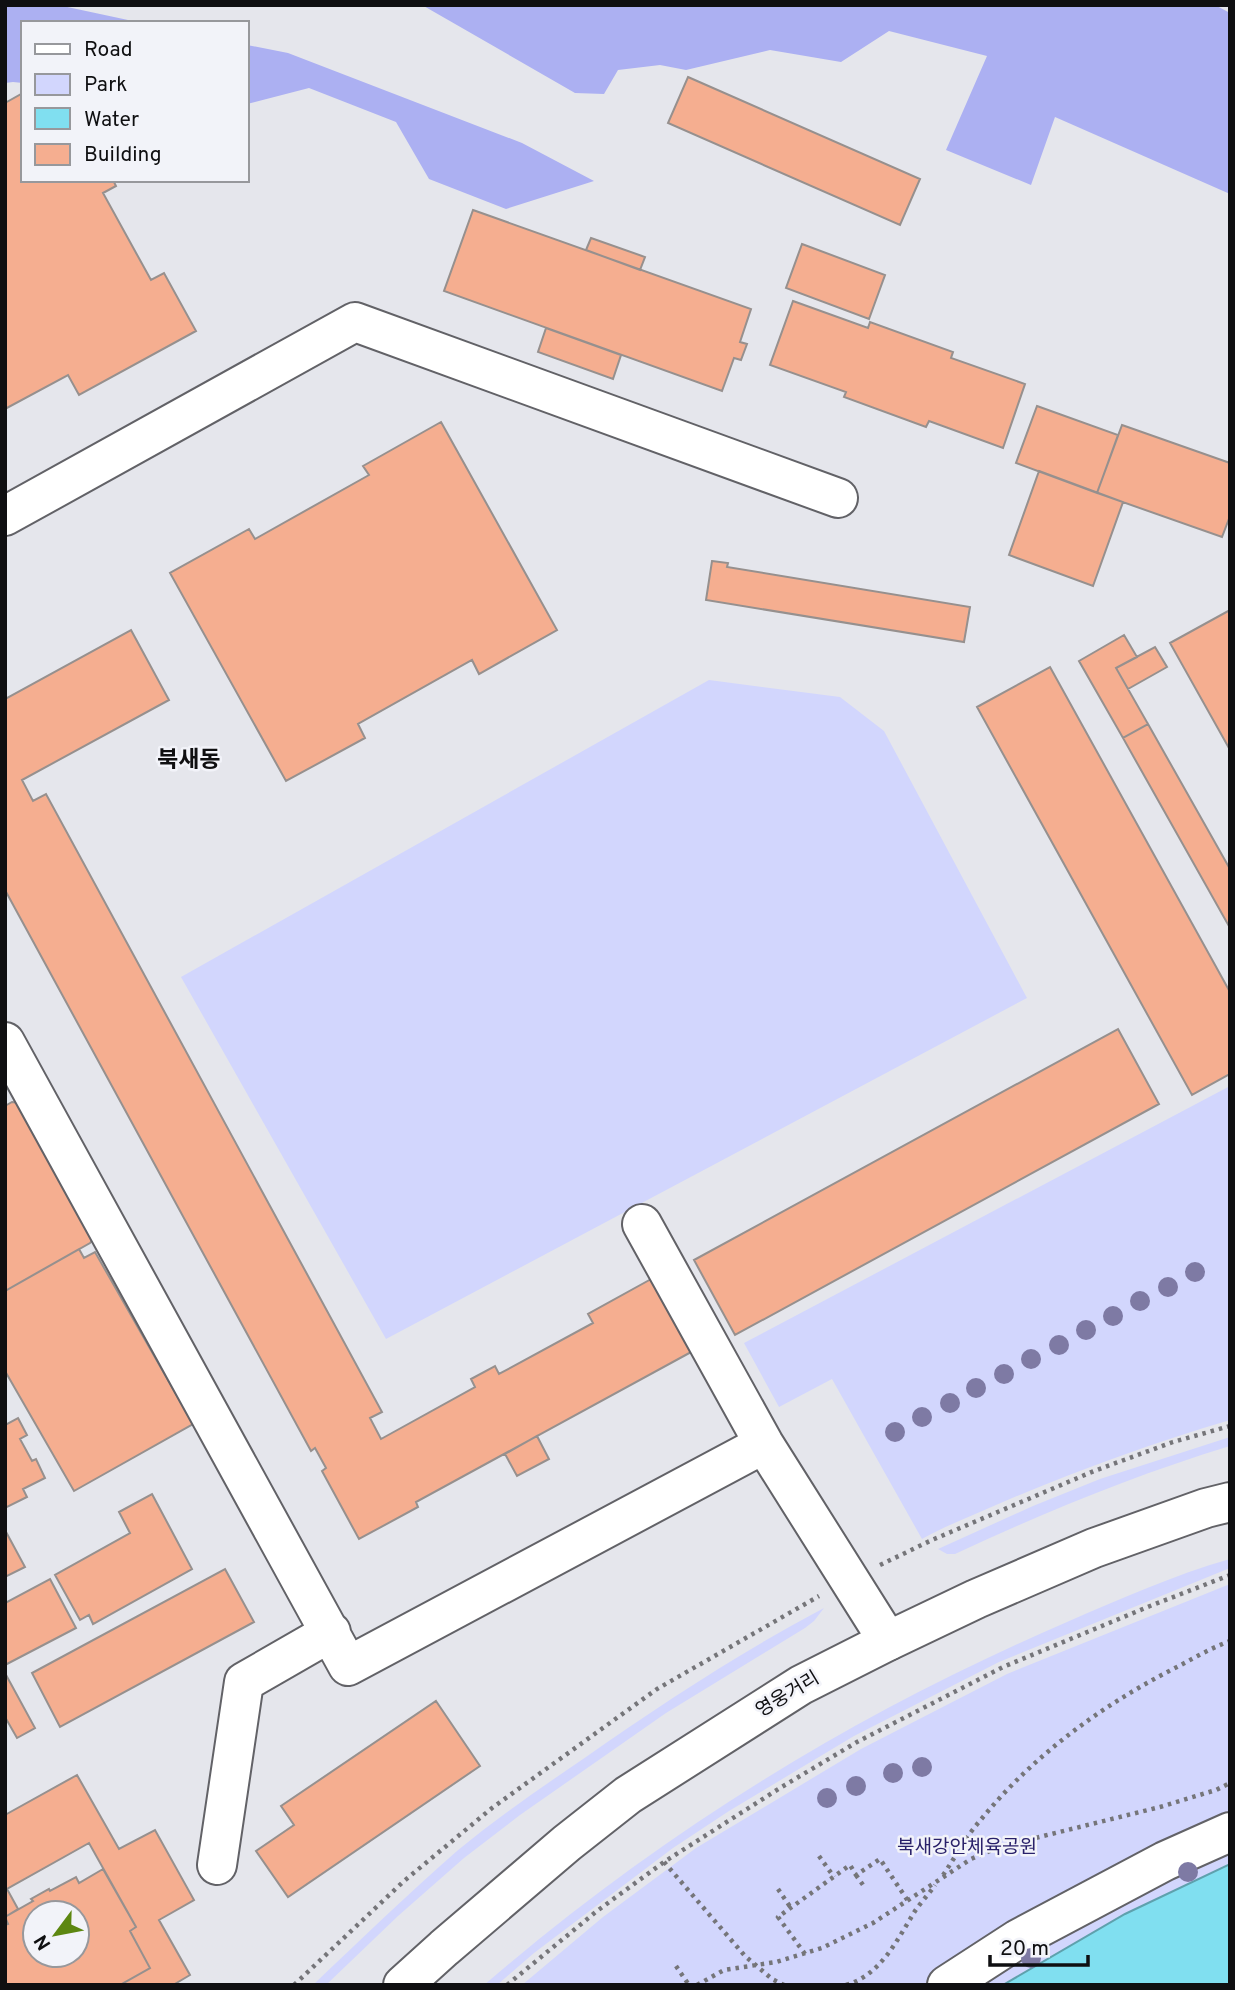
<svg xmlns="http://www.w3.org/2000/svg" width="1235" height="1990" font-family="Overpass,'Noto Sans KR',sans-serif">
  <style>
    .green { fill: #d2d6fd }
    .forest { fill: #acb0f2 }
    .water { fill: #80dff0; stroke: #5ea1ad; stroke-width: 2 }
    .building { fill: #f5ae90; stroke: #96908e; stroke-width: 2; fill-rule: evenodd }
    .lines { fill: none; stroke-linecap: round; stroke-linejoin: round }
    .minor-casing { stroke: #626267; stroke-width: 42 }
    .major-casing { stroke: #626267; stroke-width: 42 }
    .path { stroke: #757579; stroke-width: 4.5; stroke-dasharray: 3.5 5; stroke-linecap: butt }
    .minor { stroke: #fff; stroke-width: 38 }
    .major { stroke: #fff; stroke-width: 38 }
    .tree { fill: #7e7aa4 }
    .labels { text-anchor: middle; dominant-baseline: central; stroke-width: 5; stroke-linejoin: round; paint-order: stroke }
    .street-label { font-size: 19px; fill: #0f0f11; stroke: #f2f3f9 }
    .park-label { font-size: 19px; fill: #29216a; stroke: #f2f3f9 }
    .quarter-label { font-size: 23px; font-weight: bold; fill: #0f0f11; stroke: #f2f3f9 }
  </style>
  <rect width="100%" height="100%" fill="#e5e6ec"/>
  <path class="green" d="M709,680L840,697L884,731L1027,998L386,1339L181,977Z
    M1230,1086V1420C1150,1444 1072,1472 996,1505C971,1516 945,1526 922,1539L832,1379L779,1407L744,1343Z
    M1230,1437V1446C1135,1475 1045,1512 955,1554H947L938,1549L1033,1506L1100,1479Z
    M1230,1559V1568L999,1662L854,1736L729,1811L673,1848L534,1953L497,1985H484C661,1833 853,1714 1067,1622C1120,1599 1174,1575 1230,1559Z
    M1230,1584V1864L1125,1914L1003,1985H522L603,1917L696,1848L861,1749L1007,1674Z
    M824,1608L814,1621L805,1628L666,1713L520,1815L464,1858L398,1916L326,1985H313C360,1940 408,1894 457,1851C498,1817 542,1787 586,1757C663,1703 741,1652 824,1608Z"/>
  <path class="forest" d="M5,5H58L142,23H23V83L13,82L5,83Z
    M422,5H1215L1230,13V194L1055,117L1031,185L946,150L987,56L889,31L841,62L770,50L686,70L660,65L618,70L604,94L575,93Z
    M247,45L288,53L522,143L594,181L506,209L429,179L396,122L309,88L247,104Z"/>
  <path class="water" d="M1230,1864V1985H1003L1125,1914Z"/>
  <path class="building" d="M688,77L920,179L900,225L668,123Z
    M23,93V180H113L116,186L103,193L151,280L164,273L196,331L79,395L68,375L5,409V103Z
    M473,210L751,309L740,342L747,344L741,360L734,358L722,391L444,291Z
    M591,238L645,257L640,270L586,250Z
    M802,244L885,275L869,319L786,288Z
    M793,301L868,328L870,322L953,352L951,358L1025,384L1003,448L929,421L926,427L844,397L846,392L770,365Z
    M546,328L621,355L613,379L538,352Z
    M1037,406L1118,435L1097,493L1016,463Z
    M441,422L557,630L479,674L472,660L358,724L365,738L286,781L170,573L249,529L255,539L369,475L363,466Z
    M1122,425L1230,463V516L1222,537L1097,493Z
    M1039,471L1123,502L1093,586L1009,555Z
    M712,561L728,563L727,567L970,607L964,642L706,600Z
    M1230,610V750L1170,643Z
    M131,630L169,700L22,780L33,801L46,794L382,1412L370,1418L381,1439L475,1387L471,1379L495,1366L499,1374L593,1323L588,1314L653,1278L693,1351L416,1502L418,1507L359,1539L322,1471L326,1468L315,1448L311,1451L5,890V699Z
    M1124,635L1137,657L1116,668L1148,724L1123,738L1079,661Z
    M1155,647L1167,667L1128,689L1116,668Z
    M1050,667L1230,992V1074L1192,1095L977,707Z
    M1148,724L1230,869V928L1123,738Z
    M1118,1029L1159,1104L735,1335L694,1260Z
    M12,1102L18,1103L94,1238L90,1243L5,1291V1106Z
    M79,1249L84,1258L95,1252L193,1424L74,1491L5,1371V1291Z
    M18,1418L27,1435L20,1439L32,1461L36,1459L45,1478L23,1489L27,1497L5,1508V1425Z
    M537,1436L549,1459L517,1476L505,1454Z
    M152,1494L192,1569L93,1624L89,1615L80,1620L55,1575L130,1533L119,1512Z
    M5,1530L25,1567L5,1577Z
    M225,1569L254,1622L60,1727L32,1673Z
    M50,1579L76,1628L5,1665V1603Z
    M5,1673L35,1728L17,1738L5,1717Z
    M436,1701L480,1766L288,1897L256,1851L294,1825L281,1806Z
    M77,1775L119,1849L155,1830L194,1900L159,1920L190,1975L173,1985H120L150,1968L130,1931L136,1927L89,1843L7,1889L18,1909L5,1917V1815Z
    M103,1869L136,1927L130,1931L150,1968L120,1985H5V1925L8,1924L5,1917L33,1901L31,1899L49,1889L50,1891L76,1877L79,1883ZM35,1913H77V1955H35Z"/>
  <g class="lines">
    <defs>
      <path id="minor" d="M5,516L355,322L838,498
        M5,1042L348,1666L764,1444
        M642,1224L764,1444L888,1641
        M217,1865L244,1682L331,1632
        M947,1985L1018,1939L1165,1861L1230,1832"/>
      <path id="major" d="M403,1985L444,1948L567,1843L628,1795L801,1685L888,1641L976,1599L1094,1548L1206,1508L1230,1502"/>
    </defs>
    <use href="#minor" class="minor-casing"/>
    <use href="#major" class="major-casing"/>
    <path class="path" d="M880,1565L932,1540L1094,1471L1173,1442L1230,1426
      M819,1856L834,1877
      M664,1862L745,1956L772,1979L784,1985
      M856,1875L863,1885
      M943,1875C955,1858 965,1838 979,1822C1032,1756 1102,1705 1177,1667C1194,1658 1211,1648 1230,1641
      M778,1889L791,1908
      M805,1954L778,1917L850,1865L856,1875L880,1859L908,1901
      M676,1966L689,1985
      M294,1985L404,1881L492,1808L657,1689L819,1596
      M507,1985L597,1911L664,1862L780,1788L857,1742L1003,1667L1150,1606L1230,1575
      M697,1985L724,1970L776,1962L822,1948L873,1923L971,1859L999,1847L1160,1807L1216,1790L1230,1783
      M846,1985C881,1975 897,1940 915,1911C921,1902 929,1894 935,1885"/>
    <use href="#minor" class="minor"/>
    <use href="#major" class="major"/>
  </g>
  <g class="tree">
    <circle cx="1195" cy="1272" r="10"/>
    <circle cx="1168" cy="1287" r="10"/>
    <circle cx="1140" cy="1301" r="10"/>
    <circle cx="1113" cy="1316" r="10"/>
    <circle cx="1086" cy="1330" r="10"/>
    <circle cx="1059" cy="1345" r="10"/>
    <circle cx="1031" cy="1359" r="10"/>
    <circle cx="1004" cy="1374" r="10"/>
    <circle cx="976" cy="1388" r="10"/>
    <circle cx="950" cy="1403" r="10"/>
    <circle cx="922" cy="1417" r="10"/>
    <circle cx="895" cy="1432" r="10"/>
    <circle cx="922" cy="1767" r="10"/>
    <circle cx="893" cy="1773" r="10"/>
    <circle cx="856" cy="1786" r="10"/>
    <circle cx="827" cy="1798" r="10"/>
    <circle cx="1188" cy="1872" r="10"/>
    <circle cx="1031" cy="1958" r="10"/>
  </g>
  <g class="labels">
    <g class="street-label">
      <text transform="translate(788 1695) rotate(-31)">영웅거리</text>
    </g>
    <g class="park-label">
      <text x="967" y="1848">북새강안체육공원</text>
    </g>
    <g class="quarter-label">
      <text x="189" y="761">북새동</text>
    </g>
  </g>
  <rect width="1235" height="1990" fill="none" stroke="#0f0f11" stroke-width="14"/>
  <rect x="21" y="21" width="228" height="161" fill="#f2f3f9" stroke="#97989c" stroke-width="2"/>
  <rect x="35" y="44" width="35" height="10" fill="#ffffff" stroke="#97989c" stroke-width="2"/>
  <text x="84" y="56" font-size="21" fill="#0f0f11">Road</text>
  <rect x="35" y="74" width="35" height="21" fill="#d2d6fd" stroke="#97989c" stroke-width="2"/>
  <text x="84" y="91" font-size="21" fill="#0f0f11">Park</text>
  <rect x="35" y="108" width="35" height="21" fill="#80dff0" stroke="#97989c" stroke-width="2"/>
  <text x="84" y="126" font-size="21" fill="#0f0f11">Water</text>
  <rect x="35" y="144" width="35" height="21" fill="#f5ae90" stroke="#97989c" stroke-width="2"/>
  <text x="84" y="161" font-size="21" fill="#0f0f11">Building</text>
  <g transform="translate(56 1934) rotate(238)"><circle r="33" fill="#f2f3f9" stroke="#97989c" stroke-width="2"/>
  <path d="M0-5L12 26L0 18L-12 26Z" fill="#5d8711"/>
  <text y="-10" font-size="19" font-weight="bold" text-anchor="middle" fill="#0f0f11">N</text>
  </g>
  <path d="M990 1955v10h98v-10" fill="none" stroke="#0f0f11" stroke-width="3.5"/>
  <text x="1000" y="1955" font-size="21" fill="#0f0f11" stroke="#f2f3f9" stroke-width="5" paint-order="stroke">20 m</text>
</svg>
